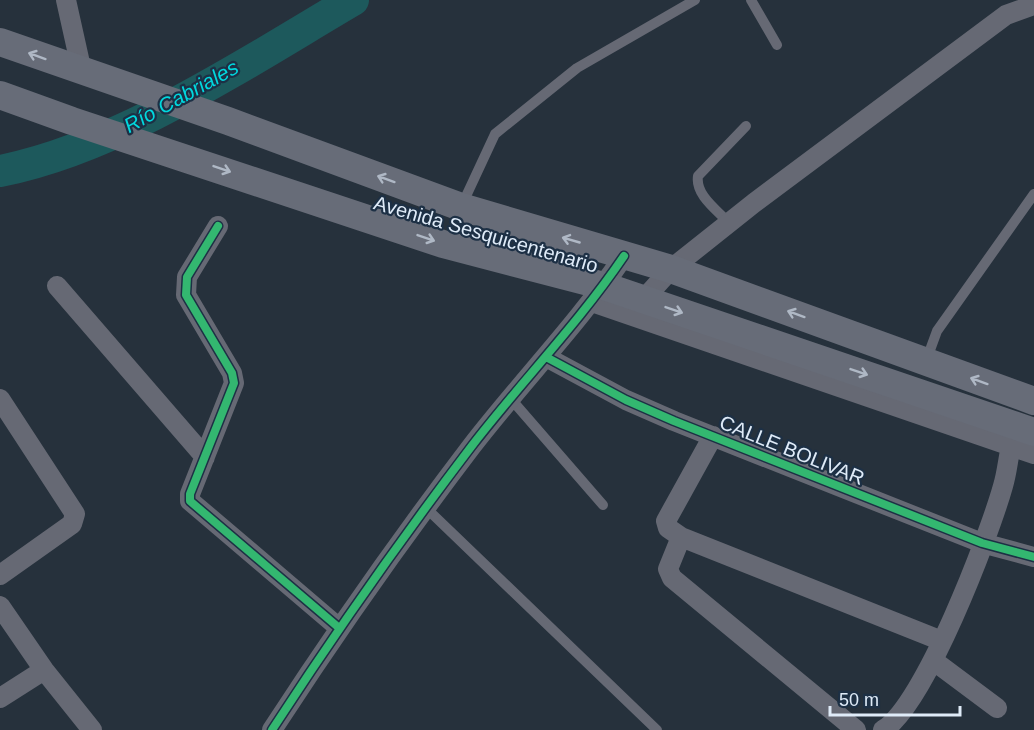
<svg xmlns="http://www.w3.org/2000/svg" width="1034" height="730" font-family="Arial,sans-serif">
  <style>
    .lines { fill: none; stroke-linecap: round; stroke-linejoin: round }
    .river { stroke: #1d595c; stroke-width: 32 }
    .lane { stroke: #666974; stroke-width: 10 }
    .street { stroke: #666974; stroke-width: 20 }
    .secondary { stroke: #676c78; stroke-width: 28 }
    .cycleway-casing { stroke: #1d3045; stroke-width: 11 }
    .cycleway { stroke: #33b770; stroke-width: 8 }
    .oneway { stroke: #afb8c5 }
    .labels { text-anchor: middle; dominant-baseline: central; stroke-width: 4.5; stroke-linejoin: round; paint-order: stroke }
    .street-label { font-size: 20px; fill: #dfebf8; stroke: #1d3045 }
    .water-label { font-size: 21px; font-style: italic; fill: #01d8de; stroke: #1d3045 }
  </style>
  <rect width="100%" height="100%" fill="#26313c"/>
  <g class="lines">
    <path class="river" d="M0,171C119,148 249,61 353,0"/>
    <path class="lane" d="M751,0L777,45
      M461,207L495,134L577,68L695,0
      M729,223C717,210 695,195 698,176L746,126
      M926,361L937,331L1034,194
      M511,399L603,505
      M426,508L657,730"/>
    <path class="street" d="M66,0L82,72
      M218,226L187,277L186,295L232,373L234,383L190,494V501L338,627
      M57,286L205,457
      M644,299L671,269L754,203L1006,15L1034,5
      M592,302L1034,454
      M546,357L626,400L674,421L982,543L1034,557
      M0,399L75,514L72,524L0,575
      M713,436L666,521L668,528L681,537L668,569L672,578L856,730
      M681,537L942,641
      M0,606L44,670L92,730
      M934,661L997,708
      M0,698L44,670
      M272,730C335,633 401,539 471,447C521,382 578,324 624,256
      M883,730C924,706 989,536 1003,486C1007,473 1008,459 1011,446"/>
    <path class="secondary" d="M0,42L228,121L461,207L671,269L1034,401
      M0,95L72,121L443,244L604,286L1034,432"/>
    <defs>
      <path id="cycleway" d="M218,226L187,277L186,295L232,373L234,383L190,494V501L338,627
        M546,357L626,400L674,421L982,543L1034,557
        M272,730C335,633 401,539 471,447C521,382 578,324 624,256"/>
    </defs>
    <use href="#cycleway" class="cycleway-casing"/>
    <use href="#cycleway" class="cycleway"/>
  </g>
  <defs><path id="oneway-shaft" d="M-6 0H5M1.5-3L5.5 0L1.5 3" fill="none" stroke-width="1.6" stroke-linecap="round" stroke-linejoin="round" transform="scale(1.5)"/></defs>
  <g class="oneway">
    <use href="#oneway-shaft" transform="translate(37 56) rotate(-160)"/>
    <use href="#oneway-shaft" transform="translate(222 169) rotate(19)"/>
    <use href="#oneway-shaft" transform="translate(386 179) rotate(-160)"/>
    <use href="#oneway-shaft" transform="translate(426 238) rotate(19)"/>
    <use href="#oneway-shaft" transform="translate(571 240) rotate(-164)"/>
    <use href="#oneway-shaft" transform="translate(674 310) rotate(19)"/>
    <use href="#oneway-shaft" transform="translate(796 314) rotate(-160)"/>
    <use href="#oneway-shaft" transform="translate(859 372) rotate(19)"/>
    <use href="#oneway-shaft" transform="translate(979 381) rotate(-160)"/>
  </g>
  <g class="labels">
    <g class="street-label">
      <text transform="translate(486 234) rotate(16)">Avenida Sesquicentenario</text>
      <text transform="translate(792 450) rotate(22)">CALLE BOLIVAR</text>
    </g>
    <g class="water-label">
      <text transform="translate(181 96) rotate(-29)">Río Cabriales</text>
    </g>
  </g>
  <path d="M830 706v9h130v-9" fill="none" stroke="#dfebf8" stroke-width="3"/>
  <text x="839" y="706" font-size="18" fill="#dfebf8" stroke="#1d3045" stroke-width="4.5" paint-order="stroke">50 m</text>
</svg>
